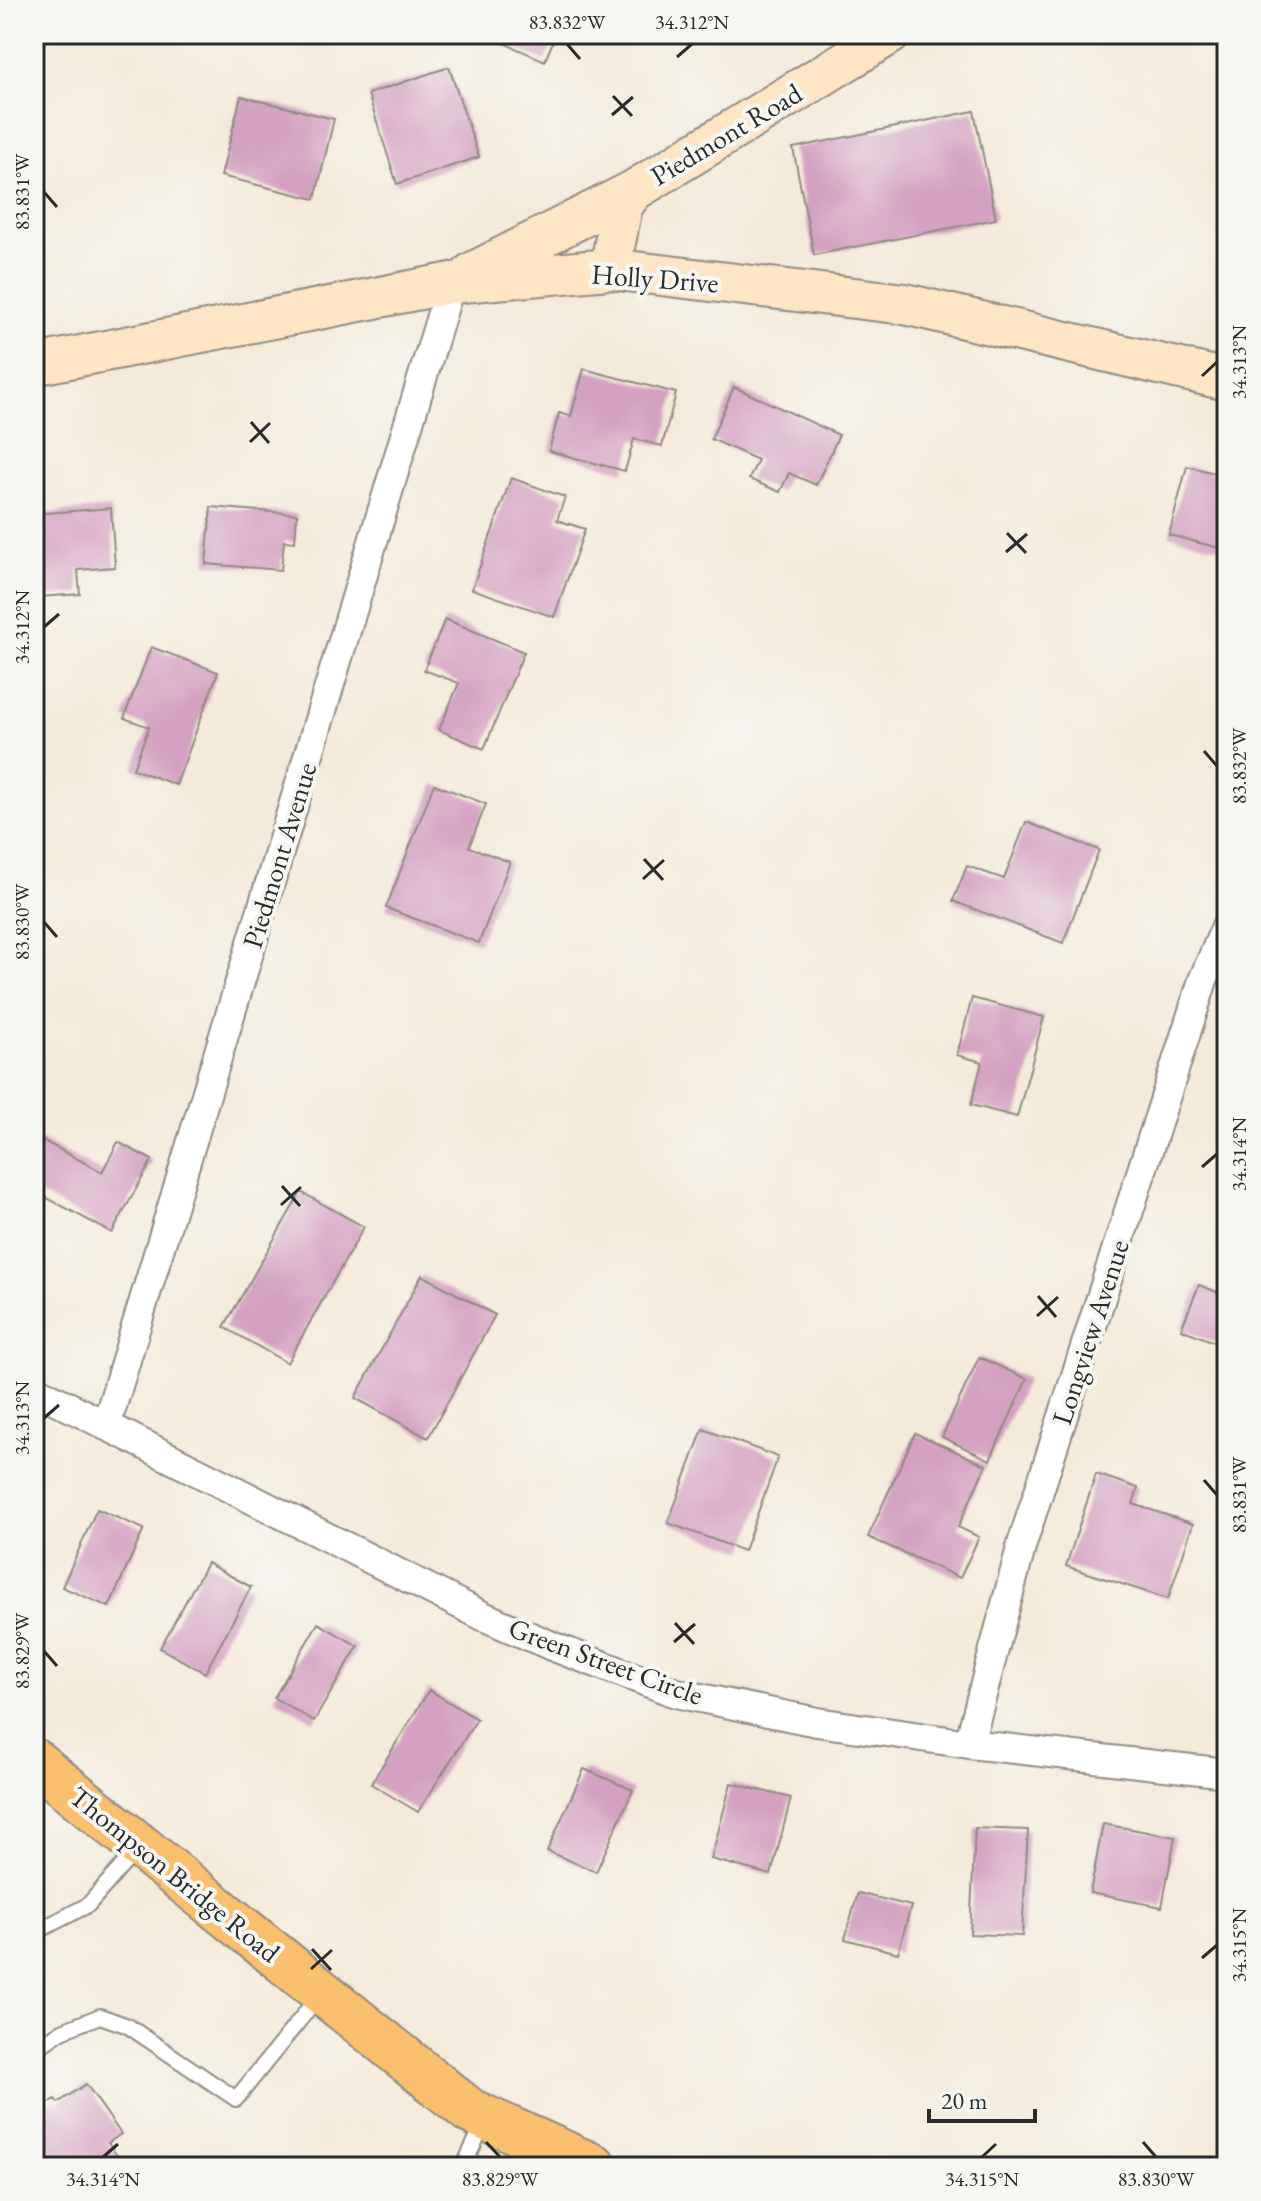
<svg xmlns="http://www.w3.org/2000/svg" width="1261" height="2201" font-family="'EB Garamond',serif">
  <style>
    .building { fill: #d4a1c2 }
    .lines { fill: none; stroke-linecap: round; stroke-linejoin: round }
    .lane-casing { stroke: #908a82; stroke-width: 18 }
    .street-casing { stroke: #908a82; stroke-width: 32 }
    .secondary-casing { stroke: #908a82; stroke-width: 44 }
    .highway-casing { stroke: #908a82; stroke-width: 48 }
    .lane { stroke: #fff; stroke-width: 14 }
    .street { stroke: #fff; stroke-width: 28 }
    .secondary { stroke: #fde5c5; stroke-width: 40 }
    .highway { stroke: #f9bf6d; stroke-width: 44 }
    .ticks { fill: none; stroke: #2b2b2b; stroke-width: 3 }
    .labels { text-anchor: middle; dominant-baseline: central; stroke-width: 8; stroke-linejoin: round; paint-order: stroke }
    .street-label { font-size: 28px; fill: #2b2b2b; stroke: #f6f6f2 }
    .neatline { fill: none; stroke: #2b2b2b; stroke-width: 3 }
    .ticks-label { font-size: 20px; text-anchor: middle; fill: #2b2b2b }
  </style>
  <rect width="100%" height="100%" fill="#f6f6f2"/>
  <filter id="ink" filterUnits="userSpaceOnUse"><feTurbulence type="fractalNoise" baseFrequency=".0125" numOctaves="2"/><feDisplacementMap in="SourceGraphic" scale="16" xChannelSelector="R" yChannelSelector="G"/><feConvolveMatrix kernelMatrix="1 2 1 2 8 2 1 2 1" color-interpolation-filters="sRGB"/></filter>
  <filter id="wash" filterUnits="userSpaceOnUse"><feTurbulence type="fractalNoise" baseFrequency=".006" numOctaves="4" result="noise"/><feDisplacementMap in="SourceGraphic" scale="32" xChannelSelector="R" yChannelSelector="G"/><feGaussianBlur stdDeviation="1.8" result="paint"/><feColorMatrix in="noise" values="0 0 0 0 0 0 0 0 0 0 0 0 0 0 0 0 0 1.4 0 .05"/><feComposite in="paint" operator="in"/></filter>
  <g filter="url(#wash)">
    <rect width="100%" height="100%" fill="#f4ead9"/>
    <g id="blocks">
      <path class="building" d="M483,34H556L545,61Z
        M449,67L479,157L397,184L368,94Z
        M241,96L334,119L315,199L221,176Z
        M974,111L996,219L814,255L793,148Z
        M584,369L676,393L662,446L634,439L625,471L549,451L559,413L571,416Z
        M734,387L839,435L816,485L789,473L780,492L749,479L758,460L711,439Z
        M1187,466L1227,476V550L1169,535Z
        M511,478L565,497L557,520L585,529L554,617L472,589Z
        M211,507L297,514L295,542L284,541L281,570L206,564Z
        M111,508L115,567L78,570L80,594L39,597L37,569H34V514Z
        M445,619L524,652L484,749L439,730L459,683L424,670Z
        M151,647L218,672L176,785L133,769L149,727L124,718Z
        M434,784L486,804L469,847L510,862L479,943L386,908Z
        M1026,822L1099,850L1063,943L953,901L967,866L1004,879Z
        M972,998L1044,1017L1017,1117L971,1105L982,1062L957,1055Z
        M34,1136L102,1172L118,1142L152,1160L112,1233L34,1191Z
        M301,1192L364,1227L287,1363L224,1327Z
        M422,1275L495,1315L428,1438L355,1398Z
        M1199,1285L1227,1296V1347L1181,1329Z
        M979,1357L1027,1379L990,1460L942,1437Z
        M703,1429L778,1457L744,1551L668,1523Z
        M915,1433L986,1465L958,1527L979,1537L960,1578L868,1537Z
        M1096,1474L1138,1488L1133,1504L1193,1524L1168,1599L1066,1566Z
        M97,1509L144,1529L109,1607L62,1587Z
        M207,1563L251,1587L205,1673L160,1648Z
        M318,1623L358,1646L314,1721L274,1698Z
        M429,1690L477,1719L418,1812L371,1784Z
        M584,1769L633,1790L596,1872L547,1851Z
        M731,1783L791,1798L771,1875L711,1859Z
        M1103,1824L1175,1837L1162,1907L1090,1893Z
        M975,1828L1028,1830L1022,1936L970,1934Z
        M858,1893L911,1906L898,1953L845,1939Z
        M86,2084L121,2134L108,2143L124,2165L133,2158L140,2167H34V2141L38,2138L34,2132V2113L55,2099L58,2103Z"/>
    </g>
  </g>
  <g filter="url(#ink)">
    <use href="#blocks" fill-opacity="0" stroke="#908a82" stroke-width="2"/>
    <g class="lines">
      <defs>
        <path id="lane" d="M34,1933L88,1905L137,1849
          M34,2050L62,2031L100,2016L128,2026L236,2099L319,1996
          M463,2167L484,2123"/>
        <path id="street" d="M34,1389L483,1616L554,1647L676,1693L817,1722L969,1744L1227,1773
          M106,1426L451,283
          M969,1744L1022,1544L1203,980L1227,924"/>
        <path id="secondary" d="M610,269L622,206L633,191L890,34
          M472,273L633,191
          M34,365L451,283L610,269L905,304L1227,380"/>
        <path id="highway" d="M34,1761L470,2111L595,2167"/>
      </defs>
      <use href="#lane" class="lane-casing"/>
      <use href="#street" class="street-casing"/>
      <use href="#secondary" class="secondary-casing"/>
      <use href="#highway" class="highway-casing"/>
      <use href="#lane" class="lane"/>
      <use href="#street" class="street"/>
      <use href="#secondary" class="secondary"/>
      <use href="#highway" class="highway"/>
    </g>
  </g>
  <path class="ticks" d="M567,44L580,59M677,57L692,44M613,96L632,116M612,115L633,97M44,192L57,207M1202,376L1217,362M251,422L269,443M250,442L270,423M1007,533L1026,553M1006,552L1027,534M44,627L59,614M1204,751L1217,766M644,859L663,880M643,879L664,860M44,922L57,937M1202,1167L1217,1154M282,1186L300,1206M281,1205L301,1187M1038,1296L1056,1317M1037,1316L1058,1297M44,1418L59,1405M1204,1480L1217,1495M675,1623L694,1644M674,1642L695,1624M44,1651L57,1666M312,1949L331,1970M1202,1958L1217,1945M311,1969L332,1950M486,2142L500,2157M1143,2142L1156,2157M103,2157L118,2144M982,2157L996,2144"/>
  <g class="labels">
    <g class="street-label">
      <text transform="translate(726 134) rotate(-31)">Piedmont Road</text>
      <text transform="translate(655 278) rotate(4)">Holly Drive</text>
      <text transform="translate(279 855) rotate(-73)">Piedmont Avenue</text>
      <text transform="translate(1090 1332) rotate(-72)">Longview Avenue</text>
      <text transform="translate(606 1661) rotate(20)">Green Street Circle</text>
      <text transform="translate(175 1874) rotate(39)">Thompson Bridge Road</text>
    </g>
  </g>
  <rect width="1261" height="2201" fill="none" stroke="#f6f6f2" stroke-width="88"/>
  <path d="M929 2109v12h106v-12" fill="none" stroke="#2b2b2b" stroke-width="4"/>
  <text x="941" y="2109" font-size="24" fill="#2b2b2b" stroke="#f6f6f2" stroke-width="6" paint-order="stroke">20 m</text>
  <rect x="44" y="44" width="1173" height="2113" class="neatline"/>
  <g class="ticks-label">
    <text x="567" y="29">83.832°W</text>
    <text x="692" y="29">34.312°N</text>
    <text transform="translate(22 192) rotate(-90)" y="7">83.831°W</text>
    <text transform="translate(1239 362) rotate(-90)" y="7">34.313°N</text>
    <text transform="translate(22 627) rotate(-90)" y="7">34.312°N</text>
    <text transform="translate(1239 766) rotate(-90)" y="7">83.832°W</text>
    <text transform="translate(22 922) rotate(-90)" y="7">83.830°W</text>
    <text transform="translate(1239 1154) rotate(-90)" y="7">34.314°N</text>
    <text transform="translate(22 1418) rotate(-90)" y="7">34.313°N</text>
    <text transform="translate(1239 1495) rotate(-90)" y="7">83.831°W</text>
    <text transform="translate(22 1651) rotate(-90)" y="7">83.829°W</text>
    <text transform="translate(1239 1945) rotate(-90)" y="7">34.315°N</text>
    <text x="103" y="2186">34.314°N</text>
    <text x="500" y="2186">83.829°W</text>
    <text x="982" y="2186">34.315°N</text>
    <text x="1156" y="2186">83.830°W</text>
  </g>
</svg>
